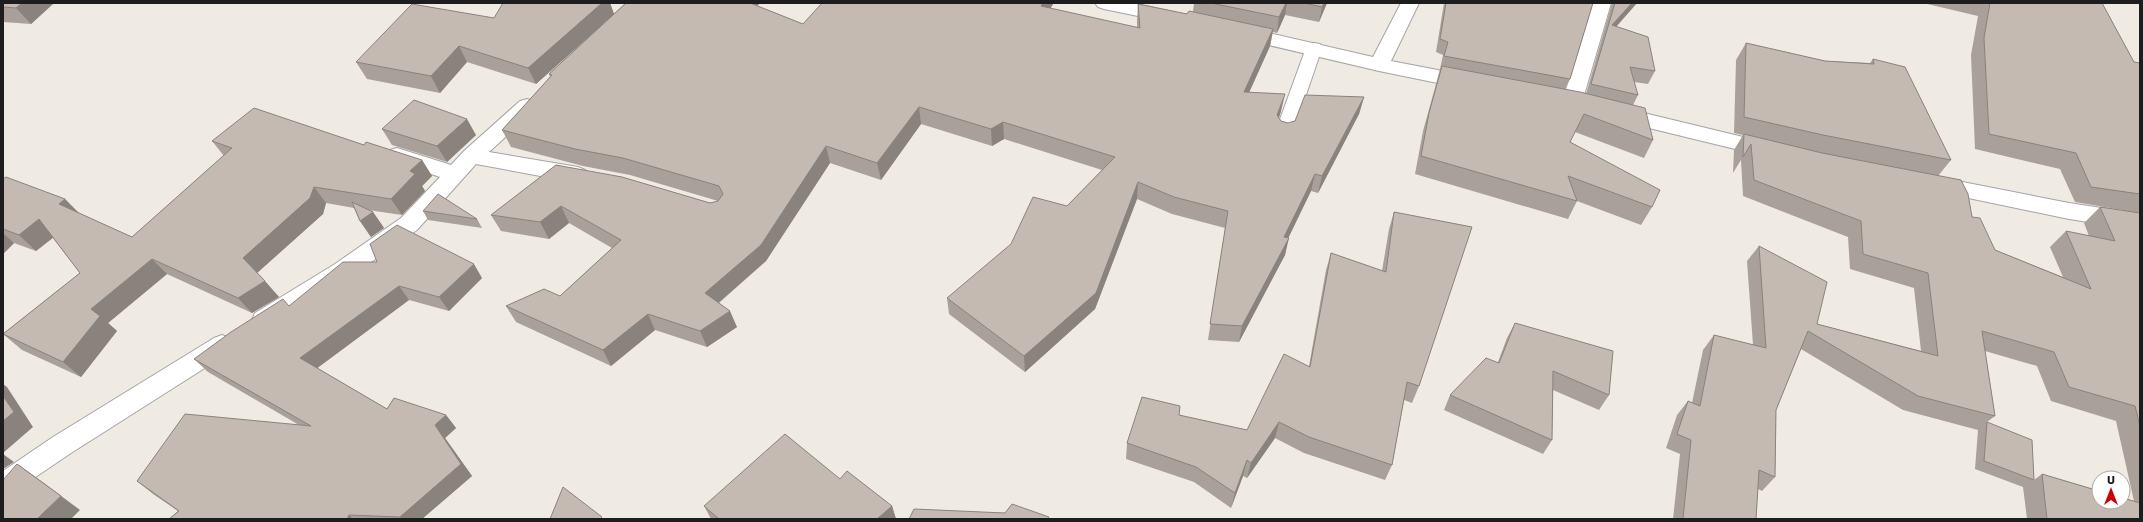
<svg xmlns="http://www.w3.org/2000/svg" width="2143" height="522" font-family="Rubik,sans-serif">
	<rect width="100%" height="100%" fill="#efebe3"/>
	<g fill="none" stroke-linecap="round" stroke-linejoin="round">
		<g stroke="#a4a4a4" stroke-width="2">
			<polygon id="lane" points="1314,43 1320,44 1322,48 1293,133 1290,137 1284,139 1278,137 1275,133 1306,48 1308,44"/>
		</g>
		<g stroke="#a4a4a4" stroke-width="2">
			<g id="street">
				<polygon points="1095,3 1132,3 1173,12 1176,16 1173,20 1167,22 1104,9 1098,7"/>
				<polygon points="1401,3 1419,3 1391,61 1474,77 1477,82 1474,87 1467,89 1379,71 1243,39 1236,37 1234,33 1236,29 1243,27 1373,57"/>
				<polygon points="1593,3 1611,3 1582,102 1579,107 1572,109 1565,107 1562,102"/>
				<polygon points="527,99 534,101 537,106 534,111 489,152 578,167 585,170 588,175 585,180 578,183 476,164 417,230 351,276 271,327 263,329 255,327 252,320 255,313 335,264 401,218 440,177 390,160 387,155 390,150 397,148 451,165 464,151 520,101"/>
				<polygon points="1619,107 1768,143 1775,145 1778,150 1775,155 1768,157 1612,119 1609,114 1612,109"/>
				<polygon points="1937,177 2069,203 2140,214 2140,230 2069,219 1930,190 1927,185 1930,180"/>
				<polygon points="222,335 230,338 234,345 230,352 71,453 12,493 3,496 3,471 53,437 214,338"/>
			</g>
		</g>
		<use href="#lane" fill="#fff" fill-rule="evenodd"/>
		<use href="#street" fill="#fff" fill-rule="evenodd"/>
	</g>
	<g fill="#a9a099" fill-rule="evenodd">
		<polygon points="3,3 54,3 31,24 3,22"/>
		<polygon points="610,3 614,14 626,3 760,3 757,6 803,24 1043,3 1053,3 1053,4 1050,9 1137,28 1137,21 1138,4 1187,14 1193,12 1194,3 1327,3 1319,22 1285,15 1277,33 1273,32 1270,46 1249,93 1281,111 1279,118 1281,121 1288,123 1364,97 1359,114 1318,193 1311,191 1288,238 1285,255 1239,342 1208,340 1225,228 1172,214 1137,199 1095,309 1025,372 949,314 947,298 1067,206 1102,170 1004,139 992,146 921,124 881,180 830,163 766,261 719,303 737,327 707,347 655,330 611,366 516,322 506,306 560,296 612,248 569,223 549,239 501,231 491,215 556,165 710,203 718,201 630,175 583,166 511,147 502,130 550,77 549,74 597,30 536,84 467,62 440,93 367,79 356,62 494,18"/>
		<polygon points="1444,3 1593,3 1570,79 1565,90 1586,94 1612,3 1637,3 1616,27 1655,71 1648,84 1634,82 1638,95 1633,105 1653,140 1644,158 1575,132 1570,142 1652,207 1641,225 1577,201 1568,219 1415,174 1423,131 1436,84 1440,69 1443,55 1436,52"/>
		<polygon points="1923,3 2102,3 2134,62 2140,63 2140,213 2075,202 2060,169 1975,149 1971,55 1978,16"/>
		<path d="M1746,43L1825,61L1870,63L1873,59L1951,160L1938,176L1972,217L1995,250L2063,277L2050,247L2066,231L2089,236L2084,223L2100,207L2140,213V519H2027L2023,487L1975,469L1978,430L1903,410L1801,349L1776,410L1775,477L1762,491L1758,489L1756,519H1673L1680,454L1666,448L1677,415L1688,401L1692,403L1703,350L1714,335L1753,345L1747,261L1759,246L1817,324L1921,351L1914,288L1850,269L1848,237L1743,196L1741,160L1733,173L1734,150L1743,135L1734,133L1736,60ZM1985,351L2037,366L2051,401L2116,421L2134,501L2042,474L2034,480L1987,422L1995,416Z"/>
		<polygon points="382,129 476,135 447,162 392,145"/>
		<polygon points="212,141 364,145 422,160 432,176 422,186 425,191 402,215 368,210 373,212 384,228 371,237 360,221 354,208 326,203 323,214 257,273 279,297 252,313 167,274 108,323 117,331 81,377 22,350 3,334 80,273 53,238 36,251 14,243 3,254 3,179 65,199 78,213 132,237 224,156"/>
		<polygon points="423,211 477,219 482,228 428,220"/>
		<polygon points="1394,212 1419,386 1412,403 1404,400 1392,465 1385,480 1304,453 1275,438 1247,478 1243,476 1231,508 1194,482 1126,459 1127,443 1179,415 1247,430 1309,366 1326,270 1331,253 1382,271 1389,229"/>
		<polygon points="377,262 482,278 449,311 409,300 317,368 387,409 446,415 456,428 445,438 472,476 422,519 169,519 178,511 153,494 137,481 299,425 208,372 194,359 289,306"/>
		<polygon points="1515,323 1609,395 1599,410 1553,390 1552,440 1543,454 1444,410 1450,395 1498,362 1507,338"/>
		<polygon points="840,479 892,506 896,519 711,519 704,506"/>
	</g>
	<g fill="#89827d">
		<polygon points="22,3 54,3 31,24 16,8"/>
		<polygon points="602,3 610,3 614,14 536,84 528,68"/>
		<polygon points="743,3 760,3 747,17"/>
		<polygon points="1043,3 1053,3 1053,4 1041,24 1041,6"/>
		<polygon points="1286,3 1287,3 1285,15 1277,33 1279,17"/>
		<polygon points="1324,3 1327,3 1319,22 1322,7"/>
		<polygon points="1632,3 1637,3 1606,38 1612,25"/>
		<polygon points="1273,29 1270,46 1241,110 1244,92"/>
		<polygon points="459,46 467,62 440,93 431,76"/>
		<polygon points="1285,94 1281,111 1274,132 1277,115"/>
		<polygon points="1364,97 1359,114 1318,193 1322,176"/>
		<polygon points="919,107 921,124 881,180 877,163"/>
		<polygon points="467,119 476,135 447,162 437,146"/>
		<polygon points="1003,122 1004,139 992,146 991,129"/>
		<polygon points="826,146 830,163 766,261 711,309 705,293"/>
		<polygon points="422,160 432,176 422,186 425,191 402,215 391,199 410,171"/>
		<polygon points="1315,174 1311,191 1282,251 1289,238 1285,255 1239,342 1242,326 1284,237"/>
		<polygon points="1138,182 1137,199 1095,309 1025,372 1024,356"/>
		<polygon points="314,187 326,203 323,214 257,273 243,258"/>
		<polygon points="65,199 81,215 59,204"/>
		<polygon points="561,206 569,223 549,239 540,222"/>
		<polygon points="373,212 384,228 371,237 360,221"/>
		<polygon points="39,219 56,235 36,251 19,235"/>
		<polygon points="3,233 14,243 3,254"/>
		<polygon points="152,259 167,274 108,323 117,331 81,377 63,362 91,309"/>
		<polygon points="474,264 482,278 449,311 439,297"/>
		<polygon points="265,281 279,297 252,313 238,298"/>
		<polygon points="399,286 409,300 312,372 300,358"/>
		<polygon points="730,311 737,327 707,347 700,331"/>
		<polygon points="648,314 655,330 611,366 603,350"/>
		<polygon points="3,384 7,387 33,427 3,453"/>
		<polygon points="446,415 456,428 445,438 472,476 422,519 402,519 400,517 435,425"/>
		<polygon points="1279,422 1275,438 1247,478 1251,463"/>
		<polygon points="3,454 14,462 3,469"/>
		<polygon points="1247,460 1243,476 1231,508 1235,493"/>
		<polygon points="17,464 37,478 80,510 71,519 37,519"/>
		<polygon points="892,506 896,519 877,519"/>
		<polygon points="349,515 353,519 347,519"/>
	</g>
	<g fill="#c4bab2" stroke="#89827d">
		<polygon points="3,3 22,3 16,8 3,7"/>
		<polygon points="503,3 602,3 528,68 459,46 431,76 356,62 412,4 494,18"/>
		<polygon points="626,3 750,3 803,24 822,3 1043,3 1041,6 1140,28 1138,4 1187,14 1189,11 1273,29 1244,92 1285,94 1277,115 1281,121 1288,123 1295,121 1305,95 1364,97 1322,176 1315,174 1284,237 1289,238 1242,326 1210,324 1228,211 1174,197 1138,182 1096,293 1024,356 947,298 1011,244 1033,197 1067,206 1115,157 1003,122 991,129 919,107 877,163 826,146 761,245 705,293 730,311 700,331 648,314 603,350 506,306 544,289 560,296 621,240 561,206 540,222 491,215 556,165 622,177 710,203 718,201 723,194 719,186 623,158 575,149 502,130 552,75 549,74"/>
		<polygon points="1211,3 1286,3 1279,17"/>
		<polygon points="1304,3 1324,3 1322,7"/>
		<polygon points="1446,3 1593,3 1570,79 1444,56 1448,42 1440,39"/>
		<polygon points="1615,3 1632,3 1612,25 1648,37 1655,71 1630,67 1638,95 1591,84"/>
		<polygon points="1990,3 2102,3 2134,62 2140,63 2140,194 2091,187 2076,153 1989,134 1984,38"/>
		<polygon points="1746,43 1825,61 1874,64 1873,59 1905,67 1951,160 1823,135 1744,117"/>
		<polygon points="1442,66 1580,92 1645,108 1653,140 1584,114 1570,142 1660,190 1652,207 1568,176 1577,201 1421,156 1429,113"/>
		<polygon points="414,100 467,119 437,146 382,129"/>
		<polygon points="254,108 364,145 366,142 422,160 410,171 415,174 391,199 314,187 310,198 243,258 265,281 238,298 152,259 91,309 100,316 63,362 3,334 80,273 39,219 19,235 3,229 3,179 6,177 65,199 59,204 132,237 232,148 212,141"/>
		<polygon points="1744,134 1822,153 1961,180 1968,194 1972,217 1980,218 1995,250 2091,289 2066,231 2115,241 2100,207 2140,213 2140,426 2135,406 2069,387 2054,352 1982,331 1995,416 1918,396 1808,331 1776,410 1775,477 1759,470 1756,519 1683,519 1691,440 1677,434 1688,401 1700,406 1714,335 1766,348 1759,246 1827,282 1817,324 1938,356 1928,273 1863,254 1861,221 1754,180 1751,144 1743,157"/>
		<polygon points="438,194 477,219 423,211"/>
		<polygon points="352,202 373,212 360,221"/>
		<polygon points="1394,212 1472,227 1419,386 1407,382 1392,465 1309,437 1279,422 1251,463 1247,460 1235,493 1196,467 1127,443 1142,397 1180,406 1179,415 1247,430 1284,354 1310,367 1331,253 1386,272"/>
		<polygon points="397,225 474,264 439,297 399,286 300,358 387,409 394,398 446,415 435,425 461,464 400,517 349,515 347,519 169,519 179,511 137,481 185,414 311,426 194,359 231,332 283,299 289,306 343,262 377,262 370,244"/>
		<polygon points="1515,323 1613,351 1609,395 1553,371 1552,440 1450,395 1486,358 1499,363"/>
		<polygon points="3,396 14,412 3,421"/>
		<polygon points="1987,422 2032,440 2034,480 1984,461"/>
		<polygon points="785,434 840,479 847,471 892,506 877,519 719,519 704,506"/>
		<polygon points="17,464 61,496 37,519 3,519 3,480"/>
		<polygon points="2042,474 2099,491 2099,502 2123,502 2123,498 2140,503 2140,519 2047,519"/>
		<polygon points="563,487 602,517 600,519 550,519"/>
		<polygon points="1012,504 1049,517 1048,519 909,519 914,509 1005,513"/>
	</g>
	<rect width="2143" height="522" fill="none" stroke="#1d1d1d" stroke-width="8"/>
	<g transform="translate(2111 490)"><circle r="19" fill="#ffffff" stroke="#a5a5a5"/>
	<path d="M0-3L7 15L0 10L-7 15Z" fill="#cb0006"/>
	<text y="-6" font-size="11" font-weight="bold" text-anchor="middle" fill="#1d1d1d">U</text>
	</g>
</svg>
